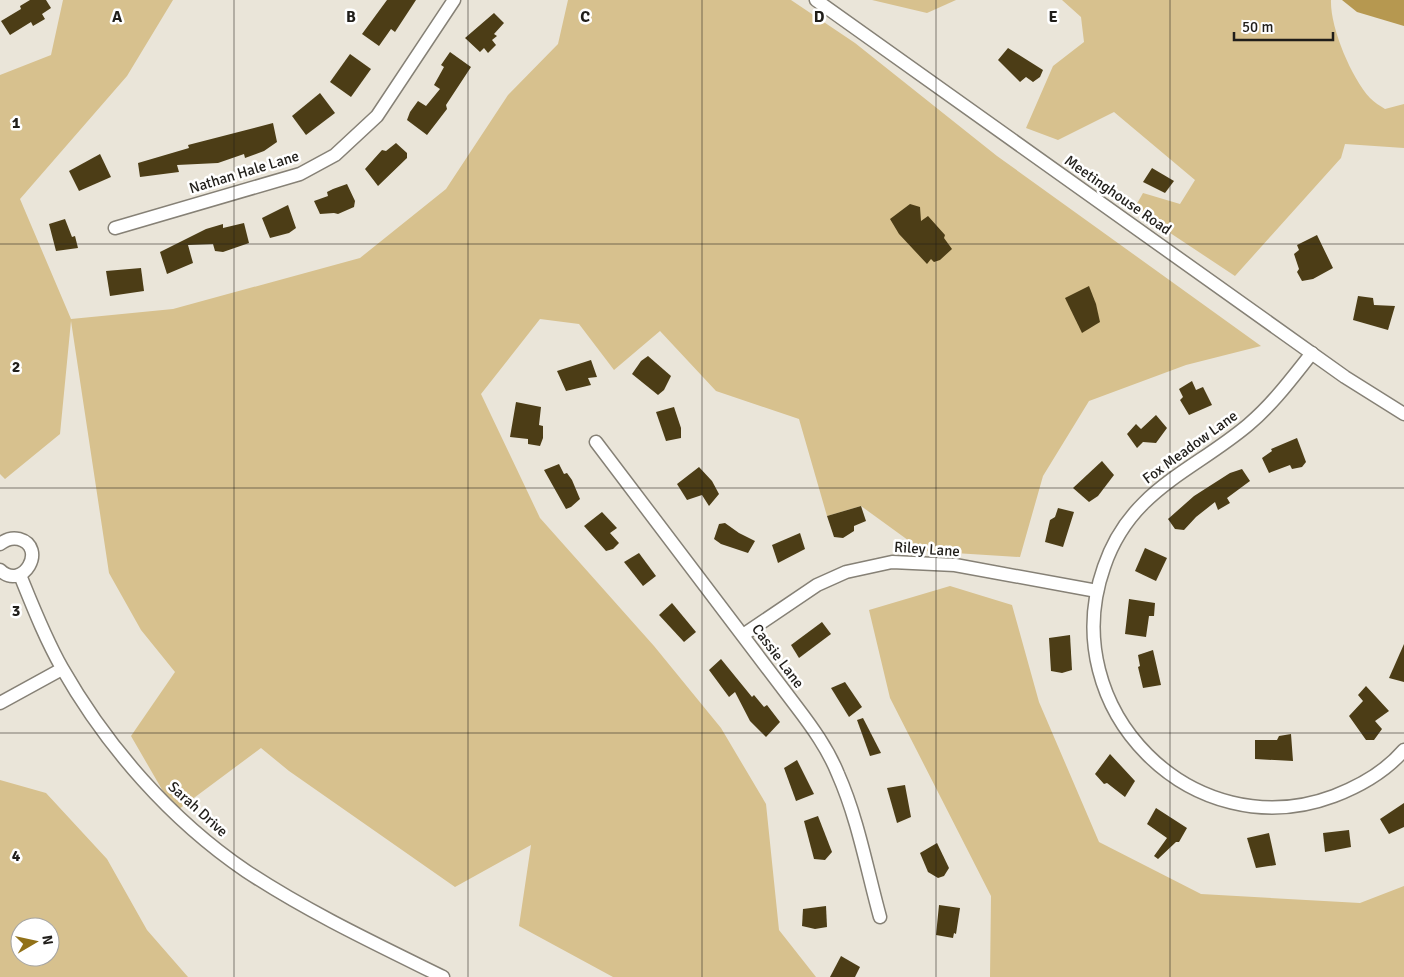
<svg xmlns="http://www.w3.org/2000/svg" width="1404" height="977" font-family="Signika,sans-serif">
	<rect width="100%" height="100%" fill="#eae5d9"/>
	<g fill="#d7c18e" fill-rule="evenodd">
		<polygon points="63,0 173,0 127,76 20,199 71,319 173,309 360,258 446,189 508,95 558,44 568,0 791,0 855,43 997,156 1261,346 1186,365 1089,401 1043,476 1020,557 923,551 861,506 827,516 799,419 716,391 660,331 614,370 579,324 540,319 481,394 540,518 654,646 721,728 766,804 779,930 816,977 613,977 519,926 531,845 455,887 289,771 261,748 175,812 131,736 175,672 141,630 109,573 71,321 60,434 5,479 0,474 0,75 51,55"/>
		<polygon points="872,0 956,0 927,13"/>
		<path d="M1062,0H1331C1330,27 1351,77 1370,98C1374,102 1380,106 1385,109L1404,104V148L1345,144L1341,158L1235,276L1134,209L1143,193L1180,204L1195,180L1114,112L1058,140L1026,128L1053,66L1084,42L1081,17Z"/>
		<polygon points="950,586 1012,605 1039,702 1099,842 1201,894 1360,903 1404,886 1404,977 990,977 991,896 890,698 869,610"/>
		<path d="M0,780L46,793L107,859L147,930L188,977H0ZM20,927H50V957H20Z"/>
	</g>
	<polygon fill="#b69850" points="1342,0 1404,0 1404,26 1357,12"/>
	<g fill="#4c3d16">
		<polygon points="30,0 46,0 51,8 42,14 45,19 33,26 31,22 10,35 1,21 21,9 20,6"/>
		<polygon points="387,0 416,0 395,32 391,29 379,46 362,34"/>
		<polygon points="494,13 504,23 494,34 497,36 492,40 496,45 488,53 484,48 480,52 465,38"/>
		<polygon points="1008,48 1043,70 1040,77 1033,82 1026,77 1020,82 998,60"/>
		<polygon points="450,52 471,67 446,105 447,109 427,135 407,120 410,112 418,101 426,106 440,89 434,85 444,67 441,65"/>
		<polygon points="350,54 371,69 351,97 330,82"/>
		<polygon points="320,93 335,113 306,135 292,116"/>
		<polygon points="273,123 277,142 264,151 245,158 244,154 218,163 177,165 179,172 140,177 138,163 189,148 188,145"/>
		<polygon points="396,143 407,153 407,158 378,186 365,169 382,150 386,151"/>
		<polygon points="100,154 111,177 79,191 69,171"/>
		<polygon points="1152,168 1174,181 1165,193 1143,182"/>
		<polygon points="347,184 355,201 354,207 338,214 334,213 320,214 314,201 328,196 327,192 333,189"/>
		<polygon points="910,204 920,207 921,221 928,216 945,235 944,238 952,249 940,260 934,262 931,259 927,264 899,234 890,219"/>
		<polygon points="288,205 296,228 289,233 270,238 262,218"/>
		<polygon points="65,219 72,237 75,236 78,248 56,251 49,224"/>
		<polygon points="244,223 249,243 223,252 215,251 213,244 188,245 193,263 167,274 160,252 206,229 223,224 223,228"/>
		<polygon points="1317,235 1333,268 1313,279 1302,281 1297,272 1299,269 1294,254 1299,250 1297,245"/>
		<polygon points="141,268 144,291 110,296 106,271"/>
		<polygon points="1089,286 1096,304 1100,322 1082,333 1065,298"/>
		<polygon points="1358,296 1373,298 1374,305 1395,306 1388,330 1353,320"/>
		<polygon points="648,356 671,376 664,390 658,395 632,374 641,361"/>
		<polygon points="591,360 597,377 588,378 591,385 566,391 557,371"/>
		<polygon points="1192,381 1196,390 1203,387 1212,405 1189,415 1180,400 1183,397 1179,389"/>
		<polygon points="516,402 541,407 539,425 543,426 543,438 540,446 528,444 528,439 510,437"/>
		<polygon points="674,407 681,428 681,438 666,441 656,412"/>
		<polygon points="1156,415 1167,428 1156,443 1143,442 1137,448 1127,434 1136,424 1141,429"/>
		<polygon points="1297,438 1306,462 1302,467 1292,469 1290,465 1269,473 1262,458 1272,451 1271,449"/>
		<polygon points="1102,461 1114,475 1098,496 1089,502 1073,488"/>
		<polygon points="559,464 564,474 567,473 572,480 580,499 571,507 566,509 544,470"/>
		<polygon points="699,467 712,481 719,494 709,506 702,495 687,500 677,484"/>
		<polygon points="1242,469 1250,481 1227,498 1230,503 1218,510 1215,502 1196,517 1184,530 1175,529 1168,519 1194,496 1230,473"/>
		<polygon points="861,506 866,521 854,526 854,531 843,538 834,537 827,516"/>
		<polygon points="1058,508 1074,512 1063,547 1045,542 1050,520 1055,517"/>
		<polygon points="602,512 617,528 610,533 619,543 613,549 606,551 584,526"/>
		<polygon points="725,523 739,533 755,541 748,553 721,544 714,539 719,524"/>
		<polygon points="800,533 805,549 778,563 772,545"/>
		<polygon points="1145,548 1167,558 1156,581 1135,571"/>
		<polygon points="639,553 656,576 643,586 624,562"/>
		<polygon points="1129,599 1155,603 1154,616 1149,616 1146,637 1125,634"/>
		<polygon points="672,603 696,632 684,642 659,615"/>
		<polygon points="822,622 831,634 799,658 791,645"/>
		<polygon points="1070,635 1072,670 1062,673 1051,671 1049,638"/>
		<polygon points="1404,644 1404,682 1389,678"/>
		<polygon points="1153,650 1161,685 1143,688 1138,667 1140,666 1138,655"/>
		<polygon points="721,659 752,697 754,695 764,707 767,705 780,722 766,737 750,721 735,692 729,697 709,670"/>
		<polygon points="845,682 862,707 849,717 831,688"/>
		<polygon points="1366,686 1389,711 1375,721 1382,729 1374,740 1366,740 1349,716 1363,701 1358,695"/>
		<polygon points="863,718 881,753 870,756 857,720"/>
		<polygon points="1291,734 1293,761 1255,759 1255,740 1277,740 1279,736"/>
		<polygon points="1110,754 1135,781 1125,797 1107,783 1104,784 1095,774"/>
		<polygon points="797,760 814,794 796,801 784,768"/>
		<polygon points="905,785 911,817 897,823 887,788"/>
		<polygon points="1404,803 1404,827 1389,834 1380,819"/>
		<polygon points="1156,808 1187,828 1179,842 1176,842 1158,859 1154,856 1167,838 1147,824"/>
		<polygon points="818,816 832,852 825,860 814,859 804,821"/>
		<polygon points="1349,830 1351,847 1325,852 1323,833"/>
		<polygon points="1269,833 1276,865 1256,868 1247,838"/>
		<polygon points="937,843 949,868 944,876 938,878 928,872 920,853"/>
		<polygon points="939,905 960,908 956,934 954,933 953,938 936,935"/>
		<polygon points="826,906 827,927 815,929 802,926 803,909"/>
		<polygon points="841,956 860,967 855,977 830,977"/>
	</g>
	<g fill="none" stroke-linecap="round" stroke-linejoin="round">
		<g stroke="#868176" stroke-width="15">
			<g id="street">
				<polyline points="816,0 1345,377 1404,414"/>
				<polyline points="115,228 300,174 335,155 377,116 454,0"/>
				<path d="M1312,353C1292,378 1273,404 1248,425C1192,472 1130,490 1104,567C1054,709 1193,849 1334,796C1360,786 1386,771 1404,750"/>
				<path d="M596,442L796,706C812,727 828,749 838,774C858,819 867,870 880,917"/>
				<path d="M0,544C5,540 11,537 19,539C48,547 23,592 0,570"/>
				<path d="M20,575C33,607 45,638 62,668C107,747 171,820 246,871C308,912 376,944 443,977"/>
				<polyline points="743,635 817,585 846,572 892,562 955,565 1097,591"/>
				<polyline points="0,703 62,669"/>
			</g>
		</g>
		<use href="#street" stroke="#fff" stroke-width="12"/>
	</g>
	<path fill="none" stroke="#201e1a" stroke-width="1" stroke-opacity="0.55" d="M234,0V977M468,0V977M702,0V977M936,0V977M1170,0V977M0,244H1404M0,488H1404M0,733H1404"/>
	<g text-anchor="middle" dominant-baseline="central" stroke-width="5" stroke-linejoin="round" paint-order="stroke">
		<g font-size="15" fill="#201e1a" stroke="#fff">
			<text transform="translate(244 172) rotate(-17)">Nathan Hale Lane</text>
			<text transform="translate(1118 195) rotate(35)">Meetinghouse Road</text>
			<text transform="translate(1190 447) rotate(-36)">Fox Meadow Lane</text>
			<text transform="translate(927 549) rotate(4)">Riley Lane</text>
			<text transform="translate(778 656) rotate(53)">Cassie Lane</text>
			<text transform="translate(198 809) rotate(42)">Sarah Drive</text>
		</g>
	</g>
	<g font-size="16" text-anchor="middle" font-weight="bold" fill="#201e1a" stroke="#fff" stroke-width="5" stroke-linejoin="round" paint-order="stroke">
		<text x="117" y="22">A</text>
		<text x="351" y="22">B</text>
		<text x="585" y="22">C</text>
		<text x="819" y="22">D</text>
		<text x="1053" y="22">E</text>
		<text x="16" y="128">1</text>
		<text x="16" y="372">2</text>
		<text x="16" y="616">3</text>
		<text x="16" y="861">4</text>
	</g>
	<g transform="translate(35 942) rotate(81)"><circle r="24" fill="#ffffff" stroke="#a6a5a3"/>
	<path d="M0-4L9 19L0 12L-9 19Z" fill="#917118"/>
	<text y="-8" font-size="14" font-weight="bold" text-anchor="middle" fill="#201e1a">N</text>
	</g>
	<path d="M1234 32v8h99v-8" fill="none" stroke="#201e1a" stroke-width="2.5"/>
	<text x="1242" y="32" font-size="15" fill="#201e1a" stroke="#ffffff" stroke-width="4" paint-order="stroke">50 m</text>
</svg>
